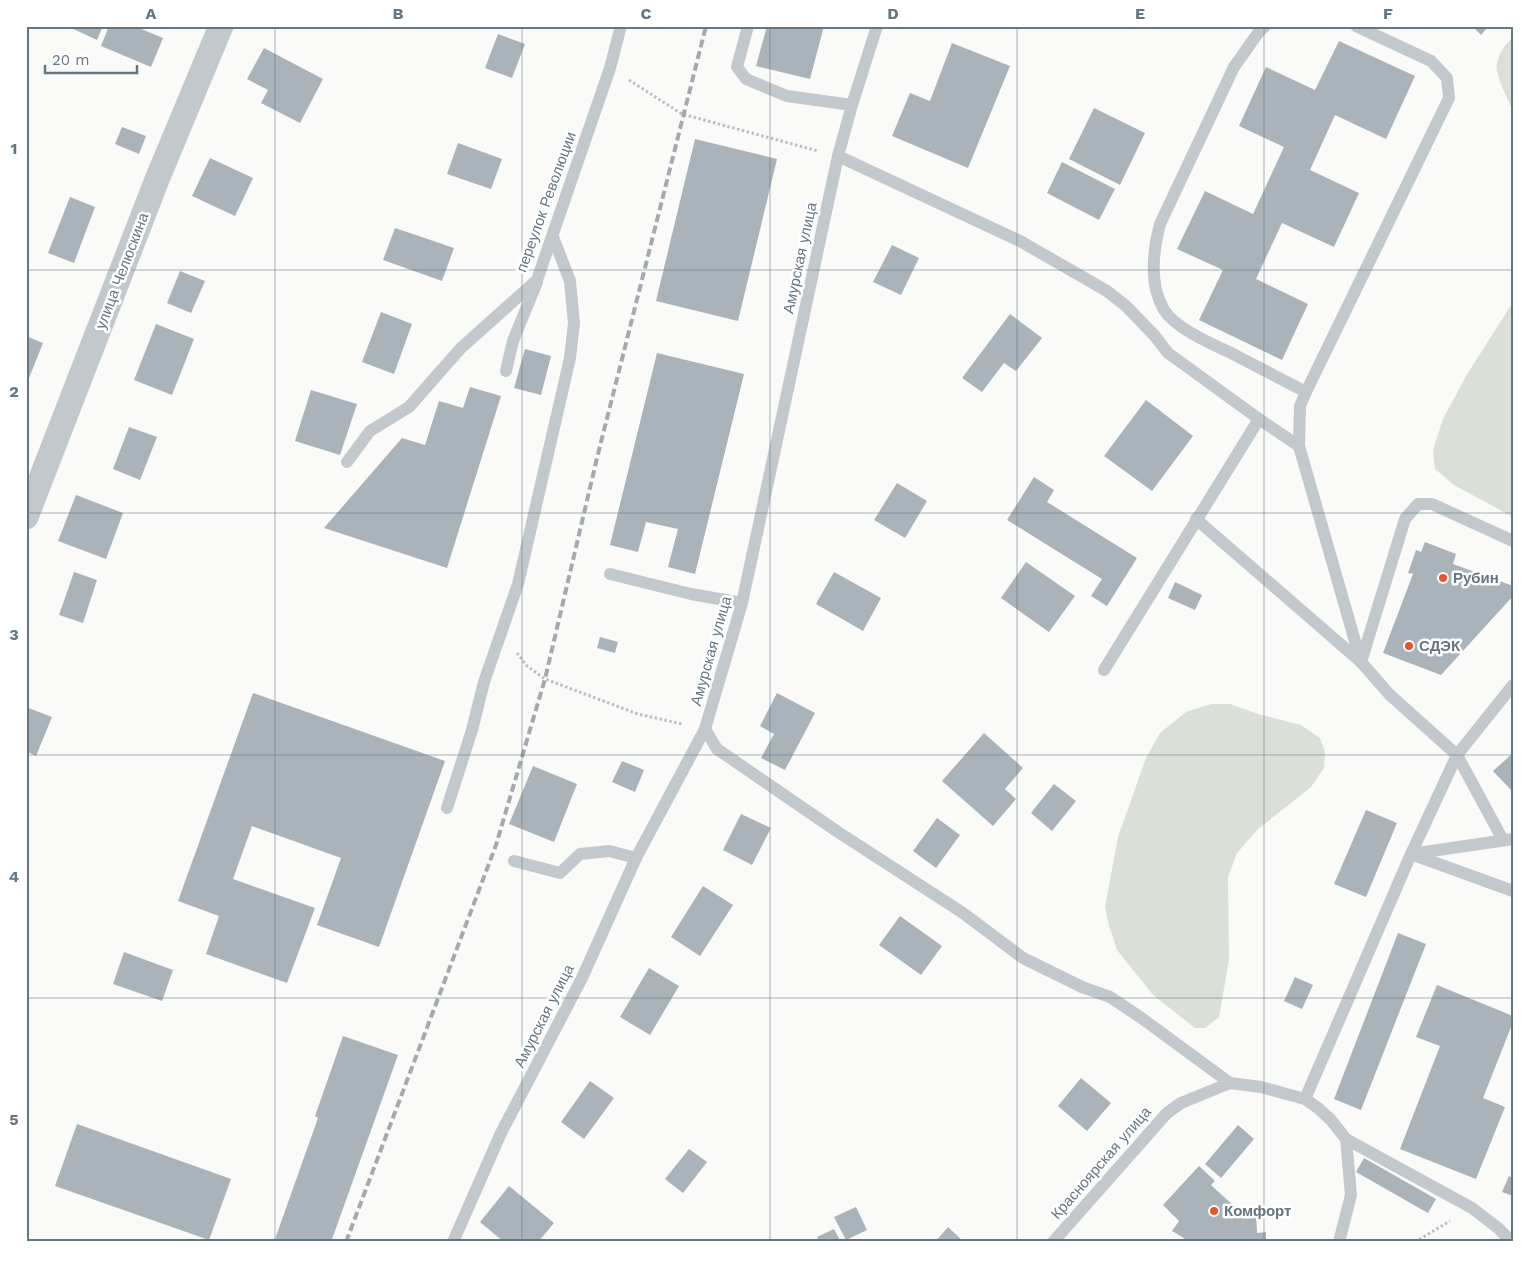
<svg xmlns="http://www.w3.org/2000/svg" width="1539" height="1268" font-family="'Work Sans',sans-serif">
	<rect width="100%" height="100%" fill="#fafaf8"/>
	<g fill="#dadfd7">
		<path d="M1513,38V112C1508,99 1499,82 1497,70C1495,60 1504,44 1513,38Z"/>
		<polygon points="1513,302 1513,517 1454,485 1435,469 1433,450 1443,419 1466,376"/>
		<polygon points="1211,704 1230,704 1258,714 1301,725 1320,738 1325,752 1324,768 1311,787 1258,829 1237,853 1228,877 1229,960 1219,1017 1205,1028 1195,1028 1153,995 1117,950 1109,926 1105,907 1118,837 1146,758 1160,733 1186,712"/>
	</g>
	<g fill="#aab3b9">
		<polygon points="67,26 103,26 97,40"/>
		<polygon points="109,26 134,26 163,38 151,67 101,46"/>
		<polygon points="767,26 824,26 810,79 756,66"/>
		<polygon points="1472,26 1489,26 1481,35"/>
		<polygon points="498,34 525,44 512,78 485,68"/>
		<polygon points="1339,41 1415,76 1386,139 1335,115 1310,170 1359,193 1334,247 1282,223 1256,279 1308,304 1282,360 1199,320 1223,270 1177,249 1205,191 1253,214 1284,147 1239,126 1266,67 1315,90"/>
		<polygon points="952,43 1010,66 968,168 892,136 910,93 930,101"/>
		<polygon points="264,48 323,79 300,123 261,103 268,90 247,79"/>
		<polygon points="1094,108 1145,133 1120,185 1069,159"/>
		<polygon points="122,127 146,136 139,154 115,144"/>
		<polygon points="695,139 777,159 738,321 656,301"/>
		<polygon points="458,143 502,159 491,189 447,174"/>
		<polygon points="210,158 253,178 235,216 192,196"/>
		<polygon points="1062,162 1115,189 1099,220 1047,193"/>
		<polygon points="70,197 95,207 74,263 48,253"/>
		<polygon points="395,228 454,248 442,281 383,260"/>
		<polygon points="892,245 919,258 901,295 873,282"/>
		<polygon points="180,271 205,281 191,313 167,303"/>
		<polygon points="381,312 412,324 394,374 362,362"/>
		<polygon points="1010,314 1042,338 1016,371 1004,363 982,392 962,378"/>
		<polygon points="156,324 194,339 172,395 134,380"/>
		<polygon points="26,336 43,343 29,378 26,377"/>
		<polygon points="525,349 551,356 541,395 514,388"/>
		<polygon points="657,353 744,374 695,574 668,567 678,529 646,522 638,552 610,545"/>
		<polygon points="470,387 501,396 447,568 324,528 402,438 425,445 439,401 463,408"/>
		<polygon points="311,390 357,404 340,455 295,441"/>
		<polygon points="1146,400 1193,436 1152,491 1104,456"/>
		<polygon points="129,427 157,437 140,480 113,469"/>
		<polygon points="1034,477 1054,490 1047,502 1137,558 1107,606 1091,596 1102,579 1007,520"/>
		<polygon points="897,483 927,501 905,538 874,520"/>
		<polygon points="76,495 123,513 106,559 58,541"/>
		<polygon points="1425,542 1456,554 1453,564 1513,586 1513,596 1441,675 1383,653 1413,574 1408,573 1416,550 1421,552"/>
		<polygon points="1026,562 1075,596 1049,632 1001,598"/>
		<polygon points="74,572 97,580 83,623 59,615"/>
		<polygon points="834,572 881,598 863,631 816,604"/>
		<polygon points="1175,582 1202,595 1195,610 1168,598"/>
		<polygon points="600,637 618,642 615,653 597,648"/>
		<polygon points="253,693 445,761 379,947 317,925 341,858 252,826 233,879 315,908 287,983 206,954 219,916 178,901"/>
		<polygon points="777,693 815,713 785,770 761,758 774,734 760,726"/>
		<polygon points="26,707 52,717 36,756 26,751"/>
		<polygon points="984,733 1023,768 1005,789 1016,799 993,826 942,781"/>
		<polygon points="1513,753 1513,792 1493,771"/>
		<polygon points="622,761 644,770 635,792 612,782"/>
		<polygon points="533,766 577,784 554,842 509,824"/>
		<polygon points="1054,784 1076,801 1052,831 1031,813"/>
		<polygon points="1366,810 1397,823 1366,897 1334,884"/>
		<polygon points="741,814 771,828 752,865 723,850"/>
		<polygon points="937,818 960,835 936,868 913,851"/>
		<polygon points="703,886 733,905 700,956 671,937"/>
		<polygon points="900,916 942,946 921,975 879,945"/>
		<polygon points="1398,933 1426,944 1361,1110 1334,1099"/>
		<polygon points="124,952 173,970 162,1001 113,984"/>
		<polygon points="649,968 679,986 650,1035 620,1017"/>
		<polygon points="1295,977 1313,985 1302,1009 1284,1001"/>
		<polygon points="1437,985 1513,1016 1513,1022 1483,1098 1505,1107 1476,1179 1400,1149 1440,1046 1416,1037"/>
		<polygon points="343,1036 398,1055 331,1242 274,1242 318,1118 315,1116"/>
		<polygon points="1081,1078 1111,1103 1087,1131 1058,1106"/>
		<polygon points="590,1081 614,1098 584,1139 561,1122"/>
		<polygon points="77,1124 231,1179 209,1240 55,1186"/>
		<polygon points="1238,1125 1254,1139 1221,1178 1205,1164"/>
		<polygon points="689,1149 707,1162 683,1193 665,1179"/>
		<polygon points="1364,1158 1436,1199 1428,1213 1356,1172"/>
		<polygon points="1199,1166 1215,1181 1211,1185 1248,1219 1256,1211 1257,1233 1266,1232 1266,1242 1182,1242 1184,1238 1172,1231 1179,1221 1163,1205"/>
		<polygon points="1509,1176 1513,1178 1513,1196 1502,1192"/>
		<polygon points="509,1186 554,1223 538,1242 504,1242 480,1222"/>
		<polygon points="856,1207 867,1230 846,1240 834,1217"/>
		<polygon points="948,1227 964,1242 935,1242"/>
		<polygon points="834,1229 841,1242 820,1242 817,1237"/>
	</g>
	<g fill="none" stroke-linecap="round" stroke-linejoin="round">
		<g stroke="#bbbfc2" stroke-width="3" stroke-dasharray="2.5 2.5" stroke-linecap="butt">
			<polyline points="629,80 682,114 818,151"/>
			<polyline points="517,653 527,666 545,679 638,714 682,724"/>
			<polyline points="1415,1242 1450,1221"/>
		</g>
		<g stroke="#c3c8cc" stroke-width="12">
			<polyline points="748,26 737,67 746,79 787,96 852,105"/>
			<path d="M1265,26L1258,33L1234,67L1160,224C1153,251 1149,285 1164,310C1175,328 1212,344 1231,353C1256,366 1281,379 1306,392"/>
			<polyline points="838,156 1020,241 1107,291 1126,306 1154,335 1168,353 1259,419 1299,446 1361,662"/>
			<polyline points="506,371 513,341 537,282"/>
			<polyline points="1299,446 1300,406 1306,392 1449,98 1447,78 1431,61 1356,26"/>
			<polyline points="347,462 370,431 409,407 461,348 537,280 610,68 621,26"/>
			<polyline points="1196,519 1361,662 1390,695 1457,755 1411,854 1513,891"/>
			<polyline points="610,574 691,594 742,603"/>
			<polyline points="1361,662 1405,519 1418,504 1432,504 1513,541"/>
			<polyline points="1104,670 1259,419"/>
			<polyline points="705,729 717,749 838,832 963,913 1023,958 1082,987 1110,997 1140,1017 1230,1083 1261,1087 1305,1099 1318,1108 1331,1120 1346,1139 1472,1208 1498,1228 1512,1242"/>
			<polyline points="447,808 472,730 484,682 518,584 570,358 574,323 570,281 553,237"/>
			<polyline points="1503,840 1457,755 1513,685"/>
			<polyline points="514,861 560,873 580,854 609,851 636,858"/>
			<polyline points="1305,1099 1411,854 1513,839"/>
			<polyline points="453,1242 501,1133 582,978 636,858 705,729 742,603 838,156 852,105 877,26"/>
			<polyline points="1053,1242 1167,1113 1181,1103 1230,1083"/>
			<polyline points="1339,1242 1351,1195 1346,1139"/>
		</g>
		<polyline stroke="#c3c8cc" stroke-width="25" points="26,517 158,177 221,26"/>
		<polyline stroke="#a2aab0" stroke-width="4" stroke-dasharray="8 4" stroke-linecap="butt" points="346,1242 496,845 545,679 597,458 706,26"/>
	</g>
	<path fill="none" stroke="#657683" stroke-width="1" stroke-opacity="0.55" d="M275,26V1242M522,26V1242M770,26V1242M1017,26V1242M1264,26V1242M26,270H1513M26,513H1513M26,755H1513M26,998H1513"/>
	<g fill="#e4572e" stroke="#fff" stroke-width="2">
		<circle cx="1443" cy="578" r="5"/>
		<circle cx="1409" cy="646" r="5"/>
		<circle cx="1214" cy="1211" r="5"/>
	</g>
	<g text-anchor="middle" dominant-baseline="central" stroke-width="5" stroke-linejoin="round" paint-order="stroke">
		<g font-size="15" fill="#657683" stroke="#fff">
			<text transform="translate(546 202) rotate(-70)">переулок Революции</text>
			<text transform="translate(800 258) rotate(-78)">Амурская улица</text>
			<text transform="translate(122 271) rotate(-69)">улица Челюскина</text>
			<text transform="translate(711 651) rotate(-74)">Амурская улица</text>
			<text transform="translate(544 1016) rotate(-63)">Амурская улица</text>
			<text transform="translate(1101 1163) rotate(-49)">Красноярская улица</text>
		</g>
		<g font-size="15" font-weight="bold" fill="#657683" stroke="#fff" text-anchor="start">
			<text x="1453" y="578">Рубин</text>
			<text x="1419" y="646">СДЭК</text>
			<text x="1224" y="1211">Комфорт</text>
		</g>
	</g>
	<rect width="1539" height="1268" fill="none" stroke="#ffffff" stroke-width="55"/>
	<path d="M45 65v8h92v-8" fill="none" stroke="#657683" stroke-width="2.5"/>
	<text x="52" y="65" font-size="15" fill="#657683" stroke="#ffffff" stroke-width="4" paint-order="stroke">20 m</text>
	<rect x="28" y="28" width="1484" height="1212" fill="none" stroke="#657683" stroke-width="2"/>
	<g font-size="16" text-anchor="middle" font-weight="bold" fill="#657683">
		<text x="151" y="19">A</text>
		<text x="398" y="19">B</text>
		<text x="646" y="19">C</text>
		<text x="893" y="19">D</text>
		<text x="1140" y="19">E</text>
		<text x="1388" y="19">F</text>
		<text x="14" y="154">1</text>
		<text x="14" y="397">2</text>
		<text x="14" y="640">3</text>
		<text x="14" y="882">4</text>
		<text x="14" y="1125">5</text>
	</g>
</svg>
